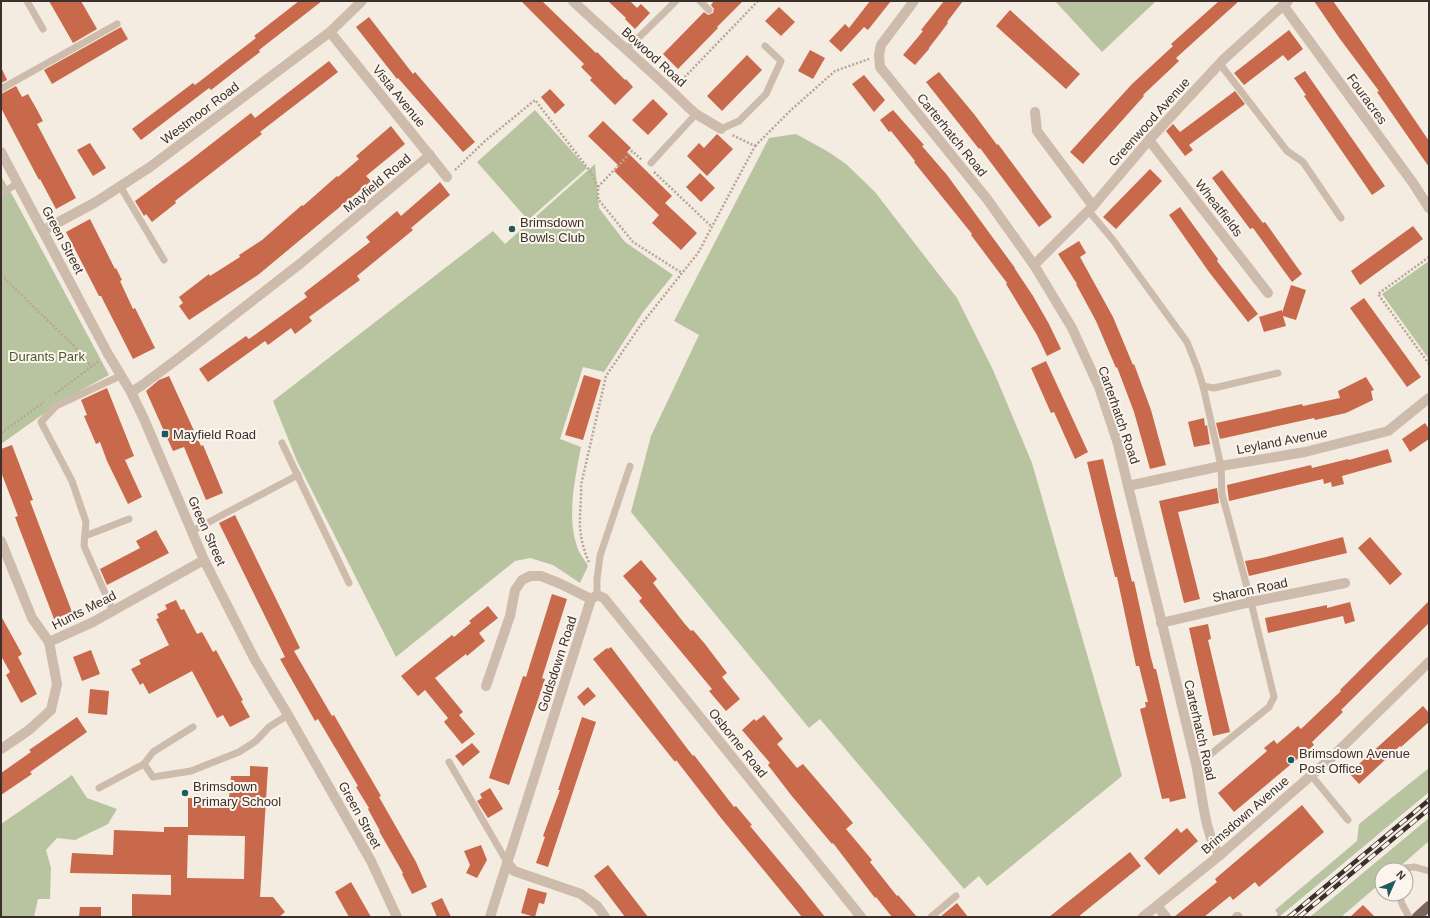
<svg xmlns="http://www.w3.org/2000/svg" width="1430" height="918" font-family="Arial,sans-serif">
	<rect width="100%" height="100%" fill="#f4ebe1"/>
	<g fill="#b8c4a0">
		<polygon points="1055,1 1156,1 1102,52"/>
		<polygon points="535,110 587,168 528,220 477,162"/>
		<polygon points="796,134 827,151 846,164 875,192 957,298 993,370 1032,463 1122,776 987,886 979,876 964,889 820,719 809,728 631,512 651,436 699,335 674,321 769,138"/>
		<path d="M595,164L599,208L625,242L673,275L643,312L604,372L583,367L560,439L581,447C575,479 566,518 578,549C580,555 585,560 588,566L580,583L553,565L530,558L515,561L396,657L297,461L273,401L493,231L505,244Z"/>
		<polygon points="1,176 14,198 109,375 63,400 1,444"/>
		<polygon points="1429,261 1429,359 1382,294"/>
		<polygon points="1429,768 1429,792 1279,917 1275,917 1278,914 1275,910 1357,841 1359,824"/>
		<polygon points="72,775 87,798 117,809 108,824 75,840 57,838 46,850 51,868 50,899 38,899 34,917 1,917 1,824"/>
		<polygon points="1429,818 1429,841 1396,870 1382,870 1382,882 1341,917 1310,917"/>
	</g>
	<g fill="#c8694b" fill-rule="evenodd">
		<polygon points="49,1 81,1 97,29 73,43"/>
		<polygon points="299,1 322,1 259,50 260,52 211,90 209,88 141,140 132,129 193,83 195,85 256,38 254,36"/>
		<polygon points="521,1 542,1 596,53 597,52 625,80 626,79 633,87 615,105 590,80 592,78 581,67 584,64"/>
		<polygon points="608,1 630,1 637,8 641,4 650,13 635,29 625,19 626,18"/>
		<polygon points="714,1 743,1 717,27 718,28 678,69 663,54 704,12 708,15 713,13 714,9 711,5"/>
		<polygon points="870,1 891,1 868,30 864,27 841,52 829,41 845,24 849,28"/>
		<polygon points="944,1 963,1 947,22 948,23 929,48 929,49 915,65 903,55 923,31 921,30"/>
		<polygon points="1219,1 1239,1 1176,58 1179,61 1143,95 1144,96 1083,164 1070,152 1132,84 1173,46 1171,44"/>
		<polygon points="1314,1 1333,1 1357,35 1429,141 1429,167 1377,92 1379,91 1340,39"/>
		<polygon points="779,7 795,22 781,36 765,21"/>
		<polygon points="1010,10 1080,74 1066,89 996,26"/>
		<polygon points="369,17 413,74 415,72 475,142 463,152 398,78 397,79 356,27"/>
		<polygon points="121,27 128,39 52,84 44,70"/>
		<polygon points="1289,30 1303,49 1288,61 1283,55 1244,85 1234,73"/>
		<polygon points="810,50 825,58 813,79 798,71"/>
		<polygon points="747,55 762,70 722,111 707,96"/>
		<polygon points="329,61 338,72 260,132 262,134 175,201 176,203 152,222 146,214 144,216 135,201 188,162 251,113 255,118"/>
		<polygon points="1,67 7,80 1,83"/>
		<polygon points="1305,71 1385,186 1372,195 1304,96 1306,95 1294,78"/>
		<polygon points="939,72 974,114 997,145 998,144 1052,217 1039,227 980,148 979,149 926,82"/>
		<polygon points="864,75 885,100 874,112 852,84"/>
		<polygon points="16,86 22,97 28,94 36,108 43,121 37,124 76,198 56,209 40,179 39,180 1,108 1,94"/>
		<polygon points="550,89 565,105 555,114 541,97"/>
		<polygon points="1235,91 1245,104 1189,145 1193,150 1185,156 1166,131 1173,124 1180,132"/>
		<polygon points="653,99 668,114 648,135 632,120"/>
		<polygon points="893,110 924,145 922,146 947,175 1015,268 1015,269 1033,296 1049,324 1061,349 1047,356 1037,335 1006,284 1007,283 971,235 972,234 914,162 915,161 891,131 889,132 880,120"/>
		<polygon points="603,121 631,148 627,152 672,196 665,203 697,233 681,250 652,223 659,215 614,171 619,166 588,136"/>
		<polygon points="391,126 405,144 366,176 371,181 258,275 189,320 179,306 183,303 179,297 209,274 210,276 240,257 239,255 262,240 302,205 303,206 337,176 338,177 359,159 356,156"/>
		<polygon points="717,134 733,149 707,176 687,156 699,143 704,148"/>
		<polygon points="90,143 106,168 93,176 77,150"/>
		<polygon points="1150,169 1162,181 1116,229 1103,217"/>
		<polygon points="1222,170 1263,223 1265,222 1302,274 1292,282 1253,228 1250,229 1212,178"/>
		<polygon points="700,173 715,188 701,202 686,187"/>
		<polygon points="440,182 450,195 411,228 413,230 357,276 360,280 309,317 312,321 295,334 291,328 268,345 265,341 208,382 199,369 246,336 249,339 307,297 304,293 370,242 366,237 397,211 401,216"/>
		<polygon points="1180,207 1218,259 1217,261 1258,314 1248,322 1209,272 1169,215"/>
		<polygon points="90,219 115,269 116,268 122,280 120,281 133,309 135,308 155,348 133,359 101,296 99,296 66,232"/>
		<polygon points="1413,226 1423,239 1360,285 1351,271"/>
		<polygon points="1079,241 1086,253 1080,257 1113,317 1133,365 1134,364 1151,410 1166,465 1150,469 1134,412 1117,367 1116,368 1096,321 1076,284 1077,284 1058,254"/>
		<polygon points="1291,285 1306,290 1296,320 1283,316 1286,326 1264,332 1259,317 1282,310 1282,313"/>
		<polygon points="1364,298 1421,377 1407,387 1350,308"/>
		<polygon points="1046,361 1088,452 1075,459 1054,412 1051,413 1031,368"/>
		<polygon points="584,375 601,380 583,440 565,435"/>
		<polygon points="169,376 201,446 203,445 223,493 206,500 184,447 173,451 146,391 159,380"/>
		<polygon points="1366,377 1374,390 1371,391 1373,400 1346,413 1315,420 1314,418 1220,439 1216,423 1302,404 1303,406 1340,398 1338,391"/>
		<polygon points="107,388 134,456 125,460 142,497 128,504 107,461 100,442 96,444 84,416 87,415 81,400"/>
		<polygon points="1204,418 1205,426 1207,425 1210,444 1194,447 1188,422"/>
		<polygon points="1425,423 1429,429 1429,439 1410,452 1402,439"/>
		<polygon points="12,445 33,500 30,501 72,612 54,619 15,517 18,516 1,472 1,449"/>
		<polygon points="1388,449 1392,462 1342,476 1344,484 1332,487 1331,482 1324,484 1323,479 1229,501 1227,485 1311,465 1312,468 1348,459 1349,460"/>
		<polygon points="1103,459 1132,582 1134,581 1151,658 1154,669 1156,669 1186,798 1170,802 1169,798 1162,799 1140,709 1146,707 1145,702 1148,702 1139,666 1136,666 1117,577 1115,577 1087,462"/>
		<polygon points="1217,488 1219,503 1178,512 1200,599 1184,603 1159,501"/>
		<polygon points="235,515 300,648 294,651 332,716 334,715 381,796 379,797 416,862 427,887 412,894 402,874 403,873 379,831 380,831 368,809 369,808 356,787 358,786 318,719 315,721 280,659 285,657 219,523"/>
		<polygon points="156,530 169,553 107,585 100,569 140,548 136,541"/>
		<polygon points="1343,537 1347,553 1249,576 1245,561 1262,558"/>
		<polygon points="1370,537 1402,574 1390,585 1358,548"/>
		<polygon points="641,560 657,579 653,583 684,623 691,631 693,630 705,644 727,673 722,677 740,699 726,711 709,691 712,689 639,601 642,598 623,576"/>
		<polygon points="552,594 567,599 542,678 545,679 509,785 489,778 523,676 526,677"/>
		<polygon points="176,600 181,610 184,609 197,634 202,632 213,652 216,650 243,700 241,701 250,717 230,727 223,715 217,718 192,671 149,694 143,683 140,685 131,669 141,664 139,660 169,645 156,619 159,618 157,614 167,609 165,605"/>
		<polygon points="1429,601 1429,623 1341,710 1343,712 1312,742 1314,745 1234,812 1218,793 1267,751 1264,748 1274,740 1277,744 1298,726 1301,729 1341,691 1340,690"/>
		<polygon points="1350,602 1355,621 1345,624 1343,616 1268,633 1265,618 1327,605 1327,608"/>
		<polygon points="488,606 498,618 479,633 485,641 467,656 466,654 435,678 463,712 459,715 475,734 462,744 444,722 448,718 425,690 418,696 401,676 452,635 454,637 471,623 469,621"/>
		<polygon points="1,616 22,654 18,657 37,694 21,703 6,675 10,672 1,656"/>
		<polygon points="1208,624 1211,639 1208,640 1230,732 1213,736 1189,628"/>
		<polygon points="611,647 686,747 693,756 694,755 734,807 736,806 752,825 750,826 801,887 825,917 802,917 721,818 676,760 675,762 593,659 607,648 608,649"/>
		<polygon points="91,650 100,674 82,681 73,657"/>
		<polygon points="588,687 596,696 584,706 577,697"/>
		<polygon points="90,689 109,691 107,715 88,713"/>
		<polygon points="1423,706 1429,713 1429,722 1401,747 1400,746 1359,784 1349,773"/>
		<polygon points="764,715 783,739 777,744 797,768 803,764 838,805 853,823 846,829 872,860 870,862 897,896 898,895 917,917 892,917 876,897 875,898 833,843 832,844 791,795 768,765 770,763 742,730 754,719 756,721"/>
		<polygon points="77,717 87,732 30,772 32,774 1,795 1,773 31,752 29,750"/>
		<polygon points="582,717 596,722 548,867 536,863 545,837 543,836 560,790 558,790"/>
		<polygon points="472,743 480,752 463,766 455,756"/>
		<path d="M250,766L268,767L260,897H273L285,912L279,917H132V894L171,895V875L70,873L72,853L113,855L114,830L164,832V827H188V798L229,799L231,776H250ZM188,835L245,836L244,879L187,878Z"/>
		<polygon points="490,788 503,809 488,818 477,801 482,798 480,794"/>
		<polygon points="1302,805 1324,832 1259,887 1255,882 1233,900 1230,896 1204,917 1174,917 1217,882 1215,879"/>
		<polygon points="1177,828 1181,833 1187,828 1198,841 1159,875 1144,858"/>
		<polygon points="481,845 487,860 477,878 466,873 470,865 464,851"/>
		<polygon points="1130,852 1141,866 1078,917 1049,917"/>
		<polygon points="608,865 648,917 625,917 594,876"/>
		<polygon points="351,882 371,917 349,917 335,892"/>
		<polygon points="528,888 547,893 544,904 539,903 535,917 521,913"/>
		<polygon points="442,898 451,917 437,917 431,903"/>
		<polygon points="957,903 968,917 940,917"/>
		<polygon points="1363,905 1375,917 1350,917"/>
		<polygon points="80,907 101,907 101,917 79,917"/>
	</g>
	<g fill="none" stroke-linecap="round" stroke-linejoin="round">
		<g stroke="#b9a596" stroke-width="2.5" stroke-dasharray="2 2" stroke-linecap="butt">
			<polyline points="679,83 758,1"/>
			<polyline points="755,146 791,110 835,71 869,59"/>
			<polyline points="455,170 485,141 535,100 590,171 598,187 598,199 633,242 682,273"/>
			<polyline points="654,172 712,227"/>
			<polyline points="598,187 632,151 642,160"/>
			<polyline points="1429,257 1378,294 1429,364"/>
			<polyline points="1,275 74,346 92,367"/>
			<polyline points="55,394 99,361"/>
			<polyline points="1,433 44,402"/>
			<path d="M589,562C585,553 582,544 581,535C578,520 582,501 581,485L606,376L640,326L698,253L755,146L732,135"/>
		</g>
		<g stroke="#cdbbac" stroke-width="7">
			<polyline points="27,1 43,29"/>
			<polyline points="700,1 709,10"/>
			<polyline points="627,49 676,1"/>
			<polyline points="1220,64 1287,151 1303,162 1341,218"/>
			<polyline points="1,89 117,24"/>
			<polyline points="721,129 739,121 766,94 781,61 765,46"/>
			<polyline points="651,163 696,114"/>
			<polyline points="120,186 164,260"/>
			<polyline points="2,194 17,183"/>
			<polyline points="1088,210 1113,240 1187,342 1197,367 1203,386 1221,466 1222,494 1251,602 1274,697 1269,707 1196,766"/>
			<polyline points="1203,386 1214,388 1278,373"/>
			<polyline points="282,443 349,583"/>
			<polyline points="192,531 298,475"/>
			<polyline points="85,536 129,519"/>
			<polyline points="597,595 597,579 600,556 630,466"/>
			<polyline points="113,611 84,546 86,522 72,481 41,422 56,406 122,375"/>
			<polyline points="449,762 507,862"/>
			<polyline points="144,764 153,777 191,771 239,752 256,741 269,727 288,715"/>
			<polyline points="1311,775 1348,820"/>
			<polyline points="99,788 144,764 153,752 193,727"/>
			<polyline points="1403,870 1405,868 1415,867 1429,871"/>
			<polyline points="1399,894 1402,904 1409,917"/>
			<polyline points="931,917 956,896"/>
		</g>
		<g stroke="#cdbbac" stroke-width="10">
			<path d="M573,1C611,37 651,70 688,107L696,114L721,129"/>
			<polyline points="1283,5 1413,183 1429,208"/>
			<polyline points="330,32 447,177"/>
			<polyline points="1035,112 1037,131 1093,206"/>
			<polyline points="1149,140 1268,293"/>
			<polyline points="44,230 96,202 150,167 330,32 362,1"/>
			<polyline points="1034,265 1093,206 1149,140 1224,59 1288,1"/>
			<polyline points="131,392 141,386 180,357 301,263 430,155"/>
			<polyline points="1128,486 1221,466 1305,452 1388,431 1429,398"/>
			<polyline points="1,541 32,618 49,642"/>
			<polyline points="591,599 597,595 604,598 861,917"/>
			<polyline points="1161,623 1251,602 1345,583"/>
			<polyline points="486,686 510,616 515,590 522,580 530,576 541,576 561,584 591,599"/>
			<polyline points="1,749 29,730 51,710 57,684 49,642 93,622 204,560"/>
			<polyline points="507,862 514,871 581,894 597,906 605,917"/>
			<polyline points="1157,906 1166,917"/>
			<polyline points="490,917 591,599"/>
			<polyline points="1237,917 1238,917"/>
		</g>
		<g stroke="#cdbbac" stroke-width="10">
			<path d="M914,1L881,45L879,55L880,67L987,199L1034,265L1072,328L1099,387L1118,444L1128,486C1151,579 1174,671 1196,764C1202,790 1204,835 1220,855"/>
			<polyline points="1,152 108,354 131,392 144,419 204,560 255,660 288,715 371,861 397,917"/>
			<polyline points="1143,917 1220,855 1330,759 1429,662"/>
		</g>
		<polyline stroke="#7d675c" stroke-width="10" points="1417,917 1429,906"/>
		<g stroke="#3b302b" stroke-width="4.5">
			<g id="rail">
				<polyline points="1289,917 1429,800"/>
				<polyline points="1299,917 1429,809"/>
			</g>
		</g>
		<use href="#rail" stroke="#fbf5ee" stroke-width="3" stroke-dasharray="9" stroke-linecap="butt"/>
	</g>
	<g fill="#1f5a5e" stroke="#fbf5ee" stroke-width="1.5">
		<circle cx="512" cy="229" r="4"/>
		<rect x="161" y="430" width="8" height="8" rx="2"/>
		<circle cx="1291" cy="760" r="4"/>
		<circle cx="185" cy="793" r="4"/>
	</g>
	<g text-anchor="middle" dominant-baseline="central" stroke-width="4" stroke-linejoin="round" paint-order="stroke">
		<g font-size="13" fill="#3b302b" stroke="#fbf5ee">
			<text transform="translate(654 57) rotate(42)">Bowood Road</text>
			<text transform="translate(399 96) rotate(51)">Vista Avenue</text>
			<text transform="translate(1367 99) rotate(54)">Fouracres</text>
			<text transform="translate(200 113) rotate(-37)">Westmoor Road</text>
			<text transform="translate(1149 122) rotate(-48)">Greenwood Avenue</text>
			<text transform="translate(952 135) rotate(51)">Carterhatch Road</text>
			<text transform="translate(377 183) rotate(-40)">Mayfield Road</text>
			<text transform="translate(1219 208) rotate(52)">Wheatfields</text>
			<text transform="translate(63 240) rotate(62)">Green Street</text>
			<text transform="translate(1119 415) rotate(71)">Carterhatch Road</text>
			<text transform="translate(1282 441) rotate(-11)">Leyland Avenue</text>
			<text transform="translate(207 531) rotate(66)">Green Street</text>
			<text transform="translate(1250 590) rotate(-12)">Sharon Road</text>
			<text transform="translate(84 610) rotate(-27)">Hunts Mead</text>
			<text transform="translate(557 664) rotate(-72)">Goldsdown Road</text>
			<text transform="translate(1200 730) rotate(77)">Carterhatch Road</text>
			<text transform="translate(738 743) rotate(51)">Osborne Road</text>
			<text transform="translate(360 815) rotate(61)">Green Street</text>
			<text transform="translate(1245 815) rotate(-41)">Brimsdown Avenue</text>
		</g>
		<g font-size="13" fill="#3b302b" stroke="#fbf5ee" text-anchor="start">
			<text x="520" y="222">Brimsdown<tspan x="520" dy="15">Bowls Club</tspan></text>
			<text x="173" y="434">Mayfield Road</text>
			<text x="1299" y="753">Brimsdown Avenue<tspan x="1299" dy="15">Post Office</tspan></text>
			<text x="193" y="786">Brimsdown<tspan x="193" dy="15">Primary School</tspan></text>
		</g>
		<g font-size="13" fill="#4a5a2e" stroke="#fbf5ee">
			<text x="47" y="356">Durants Park</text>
		</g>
	</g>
	<rect width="1430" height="918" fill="none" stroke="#3b302b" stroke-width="4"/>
	<g transform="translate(1394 882) rotate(45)"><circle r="19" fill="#fbf5ee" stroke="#aea6a0"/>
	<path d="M0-3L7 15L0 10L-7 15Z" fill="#1f5a5e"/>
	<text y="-6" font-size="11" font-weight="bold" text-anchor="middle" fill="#3b302b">N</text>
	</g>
</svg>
